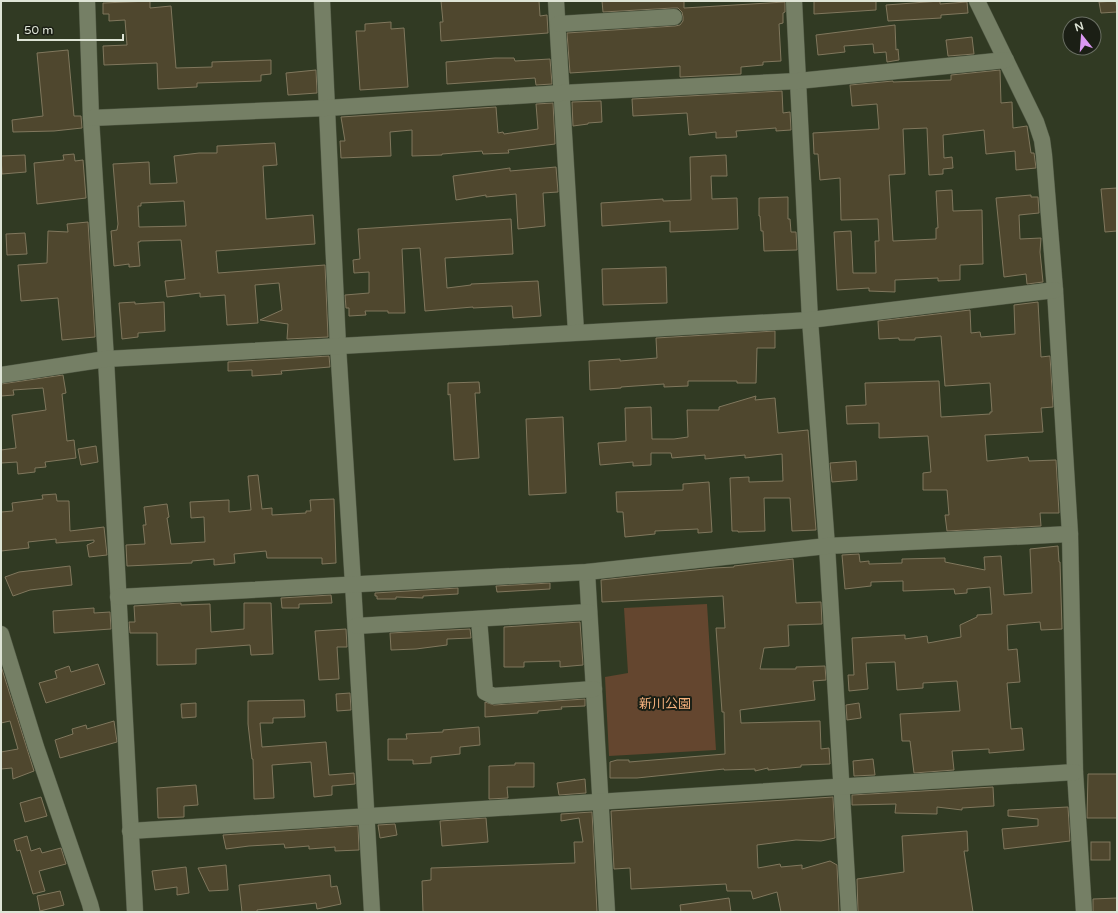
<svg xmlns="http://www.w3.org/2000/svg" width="1118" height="913" font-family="'Varela Round','Noto Sans JP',sans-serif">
	<rect width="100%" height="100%" fill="#313a23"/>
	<polygon fill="#64462f" points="707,604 716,750 609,756 605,677 628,673 624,608"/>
	<g fill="#4f472e" stroke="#80775d" fill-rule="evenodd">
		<polygon points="150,1 150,8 171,6 176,68 212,67 212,62 271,60 271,74 261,75 261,81 197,83 197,87 158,89 157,63 104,65 103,46 127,45 125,20 109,21 109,14 103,14 103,3"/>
		<polygon points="441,1 539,1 540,16 547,15 548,33 441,41 440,22 443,22"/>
		<polygon points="602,1 684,1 684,8 785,2 785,12 783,13 783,23 779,24 781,61 763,62 763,65 741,67 741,74 680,77 680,66 570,73 567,33 675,26 680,25 683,21 683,17 682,12 678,8 673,8 603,12"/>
		<polygon points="814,1 876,1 876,10 814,14"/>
		<polygon points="940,1 940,4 967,2 968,13 941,15 941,18 888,21 886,5"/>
		<polygon points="1116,1 1117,12 1101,13 1099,2"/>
		<polygon points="391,22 391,29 404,28 408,87 360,90 356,31 365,31 365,24"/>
		<polygon points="895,25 896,50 898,49 899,60 887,62 886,52 874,53 873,44 844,46 845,52 818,55 816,35"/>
		<polygon points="972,37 974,54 948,56 946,40"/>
		<polygon points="68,50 74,116 81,116 82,128 54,131 13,132 12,120 43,116 37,53"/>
		<polygon points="495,58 514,58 515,61 550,59 552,84 536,85 535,78 447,84 446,62"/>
		<polygon points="316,70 317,93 288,95 286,73"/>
		<polygon points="1000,70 1001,103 1012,102 1013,128 1027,126 1031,153 1034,153 1036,168 1016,170 1015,151 986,154 984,130 943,135 944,158 952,157 953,168 943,169 943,174 929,175 927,128 903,129 905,174 889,175 893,241 936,239 936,228 938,228 936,191 952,190 953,211 982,210 983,264 960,265 960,280 938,281 938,278 895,280 895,292 869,291 869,288 837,290 834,232 851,231 853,273 876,273 875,241 879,241 878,219 841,220 840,178 820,180 818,154 814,154 813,133 879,129 877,104 852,106 850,85 893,81 893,82 951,80 951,75"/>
		<polygon points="782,91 783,113 790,112 791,130 776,131 776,128 736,131 737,137 716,138 716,132 689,135 687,113 633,116 632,99"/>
		<polygon points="601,101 602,122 588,123 588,124 573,126 572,102"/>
		<polygon points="553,103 555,144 508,150 509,153 483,154 482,151 442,154 442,155 412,156 412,130 390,132 391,156 341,158 340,141 345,141 341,117 496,107 498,133 503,132 504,134 538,129 536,104"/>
		<path d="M275,143L277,165L263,166L266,219L313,215L315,244L216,251L218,273L325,265L328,337L287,339L288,324L260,320L282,310L279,283L255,285L258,323L227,325L225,295L200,297V293L167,297L165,281L185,279L181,240L140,241V242H138L140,266L129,267V264L114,266L111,231L117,230L118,224L113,164L149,162L150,184L177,183L174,156L199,153H217V146ZM184,201L186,226L139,227L138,206H141V203Z"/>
		<polygon points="74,154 75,161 83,160 86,198 37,204 34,163 64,160 63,155"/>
		<polygon points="25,155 26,172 2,174 1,156"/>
		<polygon points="726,155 727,176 711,176 712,199 737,198 738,229 670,232 670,221 602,226 601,203 663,199 663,201 691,200 690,157"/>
		<polygon points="556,167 558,192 543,193 545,226 518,229 516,194 486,197 486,195 456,200 453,176 510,168 510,171"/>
		<polygon points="1117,188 1117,231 1105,232 1101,189"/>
		<polygon points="1031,195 1031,197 1038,197 1039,213 1019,215 1020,239 1041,238 1040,252 1043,282 1027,284 1026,274 1004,277 996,198"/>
		<polygon points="788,197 788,219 790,219 791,232 796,232 797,250 764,251 763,231 761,231 760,216 759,216 759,198"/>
		<polygon points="511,219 513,254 445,258 447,288 471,285 471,284 538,281 541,316 513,318 512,306 473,308 473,307 425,311 420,248 402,249 405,313 388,313 388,311 365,311 366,315 349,316 349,308 346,308 345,295 369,293 369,272 354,273 353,260 360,259 358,229"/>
		<polygon points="88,222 95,337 62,340 58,298 21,301 18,265 47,263 48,231 68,232 67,224"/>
		<polygon points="25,233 27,254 7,255 6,234"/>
		<polygon points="666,267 667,303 603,305 602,269"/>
		<polygon points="135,302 135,304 164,302 165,331 138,333 138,337 122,339 119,303"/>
		<polygon points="1038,302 1041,357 1050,356 1053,407 1041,408 1043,432 985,435 987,461 1028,457 1029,461 1056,460 1059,513 1040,513 1041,526 947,531 945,515 949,515 947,490 923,490 923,473 931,472 928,436 879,438 879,423 847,424 846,406 866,405 865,383 939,381 941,417 990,414 990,412 992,412 990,383 945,386 941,336 915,338 915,340 899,340 899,338 879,339 878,321 970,310 971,333 980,332 981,337 1015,334 1014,305"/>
		<polygon points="775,331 775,348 757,348 756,383 737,383 737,381 688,381 688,386 664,387 664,384 621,387 621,388 590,390 589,361 620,359 620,361 657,358 656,338"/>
		<polygon points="329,356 330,367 281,371 282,374 252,376 252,370 228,371 228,362"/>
		<polygon points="63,375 66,393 62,394 67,441 74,440 76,458 45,462 46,467 35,468 35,472 18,474 17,462 1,463 1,450 16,448 12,415 46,410 43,388 13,390 14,395 1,396 1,384"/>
		<polygon points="479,382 480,393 475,393 479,458 454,460 450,394 448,395 448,383"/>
		<polygon points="756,396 755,400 775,398 778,433 808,430 816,530 792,531 790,498 764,498 765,531 738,532 738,531 732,531 730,478 749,477 749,482 783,481 782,454 745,458 745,455 705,459 705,455 672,458 671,453 651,453 651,465 633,466 633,462 600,465 598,443 626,441 625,408 651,407 652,439 674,439 688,437 687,410 719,410 719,407"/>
		<polygon points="563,417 566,493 529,495 526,419"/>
		<polygon points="96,446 98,462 81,465 78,449"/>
		<polygon points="856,461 857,480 832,482 830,463"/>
		<polygon points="258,475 262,509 272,508 272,515 306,513 306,511 311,511 310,500 334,499 336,563 322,564 322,558 267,558 266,551 234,554 235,563 214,565 214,559 192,561 192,563 127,566 126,545 145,544 143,525 146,525 144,507 167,504 169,517 167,518 171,544 205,542 204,517 191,518 190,502 229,500 229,512 251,510 248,476"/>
		<polygon points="709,482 712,532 698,533 698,529 655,531 655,534 625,537 623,512 617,512 616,492 683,490 683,484"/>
		<polygon points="56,494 57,501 69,501 70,531 104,527 107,555 89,557 87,545 94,542 94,540 56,543 56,539 28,542 29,548 1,551 1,512 13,511 12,503 43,499 42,495"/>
		<polygon points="1058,546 1059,562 1060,562 1062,629 1041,630 1040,622 1007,625 1008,650 1017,649 1020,682 1007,683 1011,729 1022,728 1024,750 989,753 989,749 952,751 954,770 914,773 910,741 902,741 900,714 960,711 957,681 923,683 923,688 897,690 895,662 866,663 868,689 849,691 848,675 854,675 852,638 905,635 905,639 927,636 928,643 961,637 960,625 977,617 977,615 992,614 990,587 967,589 967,593 955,594 954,589 903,591 903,581 871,582 871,586 845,589 842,555 859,554 860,562 869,561 869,564 902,563 902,559 945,558 945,562 985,570 984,557 1001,556 1004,595 1032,593 1030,549"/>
		<polygon points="793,559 796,603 821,602 822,624 788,625 789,646 764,648 760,669 796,669 796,667 825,666 826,680 813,681 815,700 740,710 741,723 820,721 821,749 829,748 830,764 801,765 801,767 768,770 768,768 755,771 755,769 724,770 724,769 637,778 610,778 610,762 617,760 629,760 629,762 725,754 724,712 722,712 716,628 725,628 723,596 602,602 601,580 714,568 734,567 734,566"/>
		<polygon points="70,566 72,585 30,590 13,596 5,577 19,572"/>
		<polygon points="550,583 550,589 497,592 496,586"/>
		<polygon points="458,588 458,594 423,596 423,598 396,597 396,599 377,599 377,596 375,596 375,593"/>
		<polygon points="331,595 332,603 299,604 299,608 282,608 281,598"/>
		<polygon points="181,603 181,605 210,604 211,632 244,629 244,603 271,603 273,654 251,655 250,645 196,649 196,664 157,665 157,633 130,633 129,622 135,622 134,606"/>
		<polygon points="94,608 94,613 110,612 111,629 54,633 53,611"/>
		<polygon points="580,622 583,665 560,667 560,661 524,662 524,667 504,667 504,627"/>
		<polygon points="346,629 347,647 337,647 339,679 319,680 315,631"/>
		<polygon points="470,629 471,638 447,639 447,645 416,649 391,650 390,633"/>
		<polygon points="98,664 105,684 46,703 39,683 57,678 55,671 69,666 71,672"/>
		<polygon points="1,666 34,771 13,779 12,768 1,769 1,752 18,749 10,721 1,723"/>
		<polygon points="350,693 351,710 337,711 336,694"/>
		<polygon points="585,699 585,706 561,707 562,709 538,711 538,713 485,717 485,702 494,705"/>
		<polygon points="304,700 305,717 273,718 273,723 260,723 262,747 326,742 329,775 354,773 355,784 332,786 332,795 314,797 311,762 272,765 274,798 254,799 253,759 252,759 248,724 248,701"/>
		<polygon points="196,703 196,717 182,718 181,704"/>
		<polygon points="859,703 861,718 847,720 846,705"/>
		<polygon points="114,721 117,742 60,758 55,740 73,734 72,729 86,725 87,729"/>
		<polygon points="479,727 480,745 460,747 460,754 431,757 431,763 413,764 413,760 388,760 388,739 407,739 406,734 443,732 443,730"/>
		<polygon points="873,759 875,775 854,776 853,761"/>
		<polygon points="515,763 534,763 534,787 507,787 508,798 489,799 489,766 515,765"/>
		<polygon points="1088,774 1117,774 1117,818 1087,818"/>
		<polygon points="585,779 586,793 559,795 557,783"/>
		<polygon points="196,785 198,805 184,806 184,817 158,818 157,788"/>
		<polygon points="993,787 994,806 962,808 962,810 937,807 937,814 895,813 896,804 852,805 852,795"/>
		<polygon points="41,797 47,816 25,822 20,803"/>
		<polygon points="833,797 835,838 821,841 796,840 757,845 758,868 780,864 781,867 802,865 802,869 830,861 837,865 839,912 781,912 777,892 753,899 751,891 727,891 726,884 631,889 630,868 614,869 611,811"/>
		<polygon points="1068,807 1070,841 1004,849 1002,829 1038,826 1038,819 1008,816 1008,810"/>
		<polygon points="592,812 597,912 423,912 422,881 431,880 431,868 575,863 574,842 583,842 579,818 561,821 561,814"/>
		<polygon points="486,818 488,842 442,846 440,821"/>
		<polygon points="395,824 397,835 380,838 378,825"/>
		<polygon points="358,826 359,850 335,851 335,847 309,849 309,846 285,848 284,844 249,846 226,849 223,835"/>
		<polygon points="967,831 968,851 964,851 973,912 858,912 857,879 904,872 902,836"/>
		<polygon points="27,836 31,851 40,848 42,853 61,848 66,864 39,871 45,891 33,894 20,850 17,851 14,840"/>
		<rect x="1091" y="842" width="19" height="18"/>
		<polygon points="226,865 228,890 209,891 198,868"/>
		<polygon points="186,867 189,893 177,895 177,887 155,890 152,871"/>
		<polygon points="330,875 331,887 337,886 341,904 317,909 316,903 257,910 257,912 242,912 239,885"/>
		<polygon points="60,891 64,905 40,911 37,896"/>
		<polygon points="729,898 731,912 681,912 680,905"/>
		<polygon points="1117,898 1117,912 1093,912 1093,899"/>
	</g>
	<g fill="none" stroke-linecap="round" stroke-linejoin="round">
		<g stroke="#505844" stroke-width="17">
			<g id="minor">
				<polyline points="87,1 91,118 106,359 135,912"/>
				<polyline points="322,1 338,346 353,584 372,912"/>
				<polyline points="556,1 576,332"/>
				<polyline points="794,1 810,320 827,546 849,912"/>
				<polyline points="977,1 1036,122 1042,140 1044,155 1055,290 1070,534 1075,772 1084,912"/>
				<polyline points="558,24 674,17"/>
				<polyline points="91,118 327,108 562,93 798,81 1006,60"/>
				<polyline points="1,375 106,359 810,320 1055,290"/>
				<polyline points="587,572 607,912"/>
				<polyline points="118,597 587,572 827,546 1070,534"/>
				<polyline points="479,619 485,692 493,696 594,689"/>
				<polyline points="356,626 589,612"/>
				<polyline points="1,634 36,747 90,904 92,912"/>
				<polyline points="130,831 1075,772"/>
			</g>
		</g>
		<use href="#minor" stroke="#757f65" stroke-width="16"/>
	</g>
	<g text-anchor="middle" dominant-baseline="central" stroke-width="4" stroke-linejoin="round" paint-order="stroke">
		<g font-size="13" fill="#f5b17d" stroke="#1b1f15">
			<text x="665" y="704">新川公園</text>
		</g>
	</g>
	<rect width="1118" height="913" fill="none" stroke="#dee4d6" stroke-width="4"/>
	<g transform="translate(1082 36) rotate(343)"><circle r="19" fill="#1b1f15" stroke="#696e62"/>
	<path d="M0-3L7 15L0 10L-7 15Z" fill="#dc99f4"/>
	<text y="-6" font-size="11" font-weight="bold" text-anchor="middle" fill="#dee4d6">N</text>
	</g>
	<path d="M18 34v6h105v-6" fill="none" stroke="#dee4d6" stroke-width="2"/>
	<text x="24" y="34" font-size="12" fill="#dee4d6" stroke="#1b1f15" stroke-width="3" paint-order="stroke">50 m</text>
</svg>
